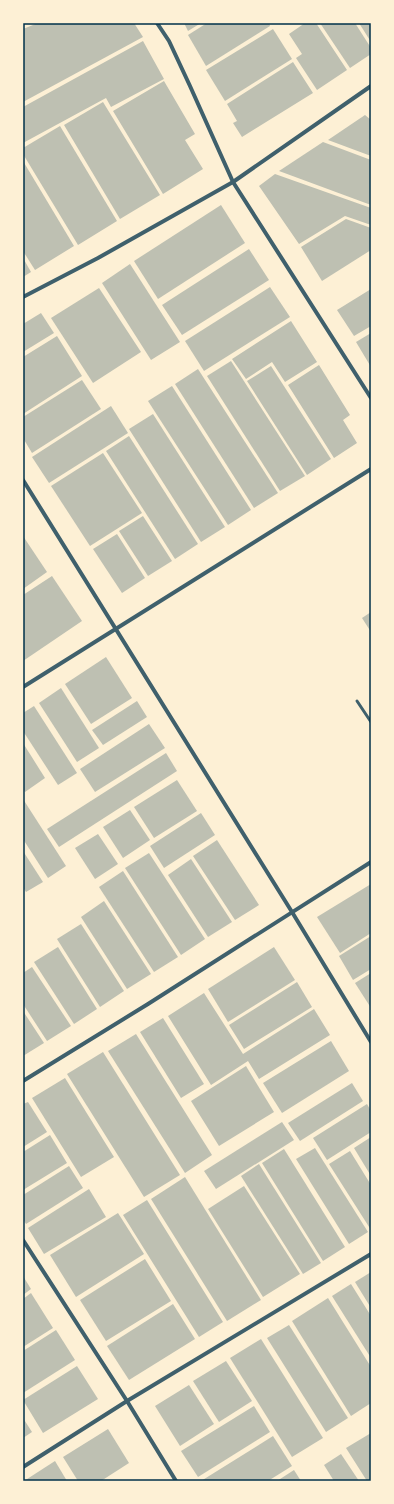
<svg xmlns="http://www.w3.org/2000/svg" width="394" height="1504" font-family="'Work Sans',sans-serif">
	<rect width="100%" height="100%" fill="#fdf0d5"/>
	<g fill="#bec0b2">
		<polygon points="38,23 134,23 143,37 23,102 23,29"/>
		<polygon points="184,23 201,23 188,31"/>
		<polygon points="207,23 269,23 270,26 206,66 188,35"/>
		<polygon points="305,23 316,23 347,70 317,90 296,58 302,54 289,34"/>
		<polygon points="320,23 355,23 371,48 371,54 350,68"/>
		<polygon points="359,23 371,23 371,42"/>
		<polygon points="273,29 292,59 225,101 206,70"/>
		<polygon points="143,41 164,79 111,107 106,98 23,143 23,107"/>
		<polygon points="293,62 313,93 242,137 233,123 237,121 227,104"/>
		<polygon points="164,81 195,134 185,140 203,169 163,194 113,111"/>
		<polygon points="103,102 160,195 120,219 64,125"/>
		<polygon points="365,115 371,120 371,156 328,140"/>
		<polygon points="60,126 117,221 78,245 23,154 23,148"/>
		<polygon points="323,142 371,160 371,205 279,171"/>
		<polygon points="23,161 74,246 35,270 23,251"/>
		<polygon points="275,174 371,208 371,225 345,216 299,244 259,186"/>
		<polygon points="221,205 245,243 158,299 134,261"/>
		<polygon points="346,219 371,228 371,250 322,281 301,247"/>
		<polygon points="249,249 269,280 182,335 162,305"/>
		<polygon points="23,258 31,272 23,277"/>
		<polygon points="130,264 180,342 151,360 102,283"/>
		<polygon points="270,287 290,317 204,371 185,341"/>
		<polygon points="99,288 141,352 93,383 51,318"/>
		<polygon points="371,289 371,326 354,336 337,310"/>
		<polygon points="41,313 54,333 23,352 23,324"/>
		<polygon points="291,321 317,362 285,382 272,362 246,379 232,359"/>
		<polygon points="371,333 371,367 356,342"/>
		<polygon points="57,336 82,376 23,414 23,357"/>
		<polygon points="231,361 305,476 280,491 207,376"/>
		<polygon points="319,365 350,415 343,420 357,443 334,458 288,385"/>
		<polygon points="271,366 331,459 307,475 247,381"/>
		<polygon points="198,369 278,493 254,508 175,384"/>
		<polygon points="82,380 101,409 32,453 23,438 23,417"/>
		<polygon points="172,386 251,510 228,525 148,401"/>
		<polygon points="111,406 128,433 49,483 32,457"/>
		<polygon points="153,414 225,527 201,542 129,429"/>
		<polygon points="129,436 198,544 175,559 106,451"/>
		<polygon points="103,453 142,513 90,546 51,486"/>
		<polygon points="143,516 172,561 148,576 119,531"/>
		<polygon points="117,534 145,578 122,593 93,549"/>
		<polygon points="23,536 47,572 23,589"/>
		<polygon points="52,576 82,621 23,661 23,595"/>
		<polygon points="371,612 371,632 362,618"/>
		<polygon points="106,657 132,698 91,724 65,684"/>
		<polygon points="61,688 99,748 77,762 39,703"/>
		<polygon points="137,701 147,717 103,745 92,730"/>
		<polygon points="34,706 77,773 58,785 23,731 23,713"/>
		<polygon points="149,724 165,748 95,792 80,769"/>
		<polygon points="23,743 45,778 25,792 23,789"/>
		<polygon points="166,753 177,771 59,847 47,829"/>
		<polygon points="177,780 197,811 154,838 134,807"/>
		<polygon points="23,799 66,866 48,878 23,839"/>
		<polygon points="130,810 150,840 123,858 103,827"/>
		<polygon points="201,813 215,835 164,868 150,846"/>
		<polygon points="98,834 118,864 95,879 75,848"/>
		<polygon points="217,840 259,905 235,920 193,856"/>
		<polygon points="23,851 43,882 26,892 23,887"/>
		<polygon points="149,853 205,939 181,955 125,868"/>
		<polygon points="191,859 232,922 208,937 168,875"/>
		<polygon points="123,871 178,957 154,972 99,887"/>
		<polygon points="371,884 371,933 340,953 317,917"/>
		<polygon points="104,901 151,974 127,989 81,917"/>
		<polygon points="81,924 124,991 100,1007 57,939"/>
		<polygon points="371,936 371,969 353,980 339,956"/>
		<polygon points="58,947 97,1009 74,1024 34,962"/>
		<polygon points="274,947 295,980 228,1022 208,989"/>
		<polygon points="32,967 71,1026 47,1041 23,1004 23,973"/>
		<polygon points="371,973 371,1008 355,983"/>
		<polygon points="297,982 312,1007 244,1049 229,1025"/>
		<polygon points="204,993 243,1054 314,1009 330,1035 259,1079 248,1061 211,1085 168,1016"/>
		<polygon points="23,1011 44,1043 23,1056"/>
		<polygon points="163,1018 204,1084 181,1098 140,1032"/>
		<polygon points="136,1034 212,1155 185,1173 108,1051"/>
		<polygon points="331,1041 349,1071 282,1113 263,1083"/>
		<polygon points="103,1052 180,1175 144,1197 67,1074"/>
		<polygon points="246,1066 274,1112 219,1146 191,1101"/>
		<polygon points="65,1078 114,1157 81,1177 32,1098"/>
		<polygon points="352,1083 363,1101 300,1141 288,1123"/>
		<polygon points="28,1102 47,1132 23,1147 23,1104"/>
		<polygon points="367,1104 371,1111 371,1132 327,1160 313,1138"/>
		<polygon points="282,1122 294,1140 216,1189 204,1171"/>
		<polygon points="50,1135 67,1163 23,1190 23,1152"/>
		<polygon points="371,1137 371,1176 354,1148"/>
		<polygon points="315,1148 368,1232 349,1244 296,1159"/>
		<polygon points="284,1149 345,1247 323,1261 262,1163"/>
		<polygon points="350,1151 371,1185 371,1230 329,1164"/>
		<polygon points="259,1164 321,1263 303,1274 241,1176"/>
		<polygon points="69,1166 83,1188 26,1224 23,1219 23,1195"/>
		<polygon points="185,1177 261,1300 227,1321 151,1199"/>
		<polygon points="244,1186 300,1274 263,1297 208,1209"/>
		<polygon points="89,1189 106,1217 44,1254 28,1228"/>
		<polygon points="147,1200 223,1322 199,1337 123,1215"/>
		<polygon points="118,1213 144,1254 76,1297 50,1255"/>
		<polygon points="145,1259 171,1301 106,1341 80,1300"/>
		<polygon points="371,1272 371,1308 355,1282"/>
		<polygon points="23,1276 31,1289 23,1295"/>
		<polygon points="351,1284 371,1316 371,1358 332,1296"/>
		<polygon points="31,1293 53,1328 23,1347 23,1299"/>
		<polygon points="328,1298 371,1367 371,1403 351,1416 292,1321"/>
		<polygon points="173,1304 195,1339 129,1380 107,1346"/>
		<polygon points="289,1325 348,1418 326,1432 267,1338"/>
		<polygon points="56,1330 75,1360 23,1393 23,1351"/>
		<polygon points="261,1339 323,1438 292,1457 230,1358"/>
		<polygon points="226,1361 252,1401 219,1422 193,1381"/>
		<polygon points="77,1366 98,1399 43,1433 23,1400"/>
		<polygon points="189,1385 214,1424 180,1446 155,1406"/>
		<polygon points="254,1406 270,1432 198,1477 181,1451"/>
		<polygon points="23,1418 32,1432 23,1438"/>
		<polygon points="108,1429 129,1463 101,1481 78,1481 63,1457"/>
		<polygon points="371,1433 371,1481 367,1481 346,1448"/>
		<polygon points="273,1436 292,1466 268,1481 201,1481"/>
		<polygon points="341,1454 359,1481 334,1481 324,1465"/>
		<polygon points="55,1461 67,1481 24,1481"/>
		<polygon points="294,1470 301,1481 277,1481"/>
	</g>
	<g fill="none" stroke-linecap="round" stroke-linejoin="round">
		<polyline stroke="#3f606c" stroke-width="3" points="357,701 371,722"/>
		<g stroke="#3f606c" stroke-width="4">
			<polyline points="157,23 169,41 190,86 233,182 371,398"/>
			<polyline points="23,297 98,258 233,182 371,86"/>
			<polyline points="23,480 292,912 371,1042"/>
			<polyline points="23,687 371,469"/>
			<polyline points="23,1081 148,1004 371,862"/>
			<polyline points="23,1240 127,1401 176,1481"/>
			<polyline points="23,1467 127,1401 371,1254"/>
		</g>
	</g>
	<rect width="394" height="1504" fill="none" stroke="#fdf0d5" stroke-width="48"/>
	<rect x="24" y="24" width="346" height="1456" fill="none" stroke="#003049" stroke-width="1.5"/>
</svg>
